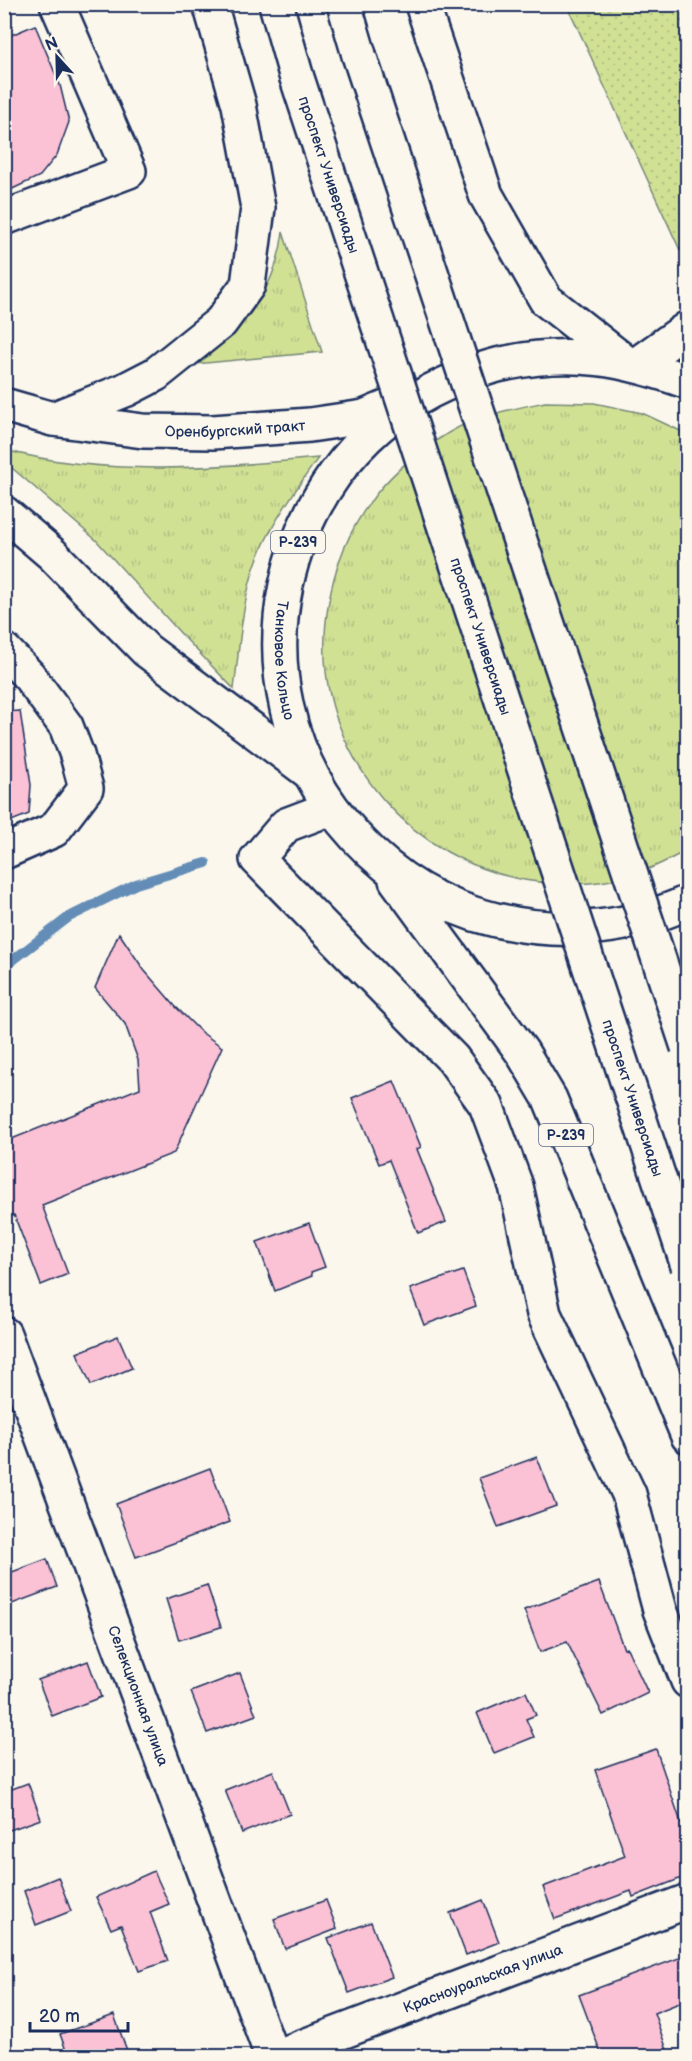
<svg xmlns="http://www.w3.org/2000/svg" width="692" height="2061" font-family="'Balsamiq Sans',sans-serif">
	<defs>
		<pattern id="grass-tufts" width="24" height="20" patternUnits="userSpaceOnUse" patternTransform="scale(1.5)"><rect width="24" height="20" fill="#d1e194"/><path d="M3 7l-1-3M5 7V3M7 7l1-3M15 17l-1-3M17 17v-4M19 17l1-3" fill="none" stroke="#b3c182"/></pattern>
		<pattern id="park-dots" width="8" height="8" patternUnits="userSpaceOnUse" patternTransform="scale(1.5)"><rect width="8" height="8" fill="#d1e194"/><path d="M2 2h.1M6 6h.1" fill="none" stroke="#b3c182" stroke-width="1.8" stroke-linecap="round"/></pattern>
	</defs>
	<rect width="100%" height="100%" fill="#fbf7ec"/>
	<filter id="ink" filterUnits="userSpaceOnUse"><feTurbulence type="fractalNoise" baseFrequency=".0167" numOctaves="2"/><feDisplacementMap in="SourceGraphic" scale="12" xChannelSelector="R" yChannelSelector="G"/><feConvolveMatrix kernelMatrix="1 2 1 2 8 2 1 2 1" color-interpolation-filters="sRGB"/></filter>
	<g filter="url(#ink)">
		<g fill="url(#grass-tufts)" stroke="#768879" stroke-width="1.5">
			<path d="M283,232L322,352L195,364C243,332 276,289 283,232Z"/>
			<path d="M545,402L594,403L642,413L687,434V850C664,863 639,875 612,880C495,901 381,836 339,725C310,650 327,555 377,493C397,468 423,448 450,432C479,415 512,409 545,402Z"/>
			<path d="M5,450C105,477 215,468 318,458C294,492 263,535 252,575C241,612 239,651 234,689L184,637L96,540L5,462Z"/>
		</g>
		<polygon fill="url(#park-dots)" stroke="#768879" stroke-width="1.5" points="567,5 687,5 688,236 680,250"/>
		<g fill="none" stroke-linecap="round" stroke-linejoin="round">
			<polyline stroke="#648db7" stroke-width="10" points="4,967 69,917 136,884 206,863"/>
		</g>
		<g fill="#fbc1d4" stroke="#1b2f5e" stroke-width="1.5">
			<polygon points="35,25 60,85 69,122 57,155 40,176 4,193 4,38"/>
			<polygon points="20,711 31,785 29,814 4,824 4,712"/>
			<polygon points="119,933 144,970 175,1006 201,1032 222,1047 174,1153 42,1205 68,1274 41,1285 14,1215 4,1219 4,1142 140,1088 138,1060 125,1024 95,988"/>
			<polygon points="394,1081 421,1147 417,1149 446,1222 418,1233 389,1160 379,1164 352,1098"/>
			<polygon points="309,1223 325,1267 311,1272 312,1276 275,1291 257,1242"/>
			<polygon points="463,1271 476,1306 424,1325 410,1289"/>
			<polygon points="118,1336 132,1368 91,1385 77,1353"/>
			<polygon points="537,1457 556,1506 498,1527 479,1478"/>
			<polygon points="210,1468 230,1522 136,1557 116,1504"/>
			<polygon points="47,1559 57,1587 4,1607 4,1575"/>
			<polygon points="599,1582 624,1649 627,1648 648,1693 603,1715 567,1642 540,1652 524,1610"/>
			<polygon points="207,1585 221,1627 179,1640 166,1599"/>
			<polygon points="88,1661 101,1697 52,1716 38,1680"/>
			<polygon points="240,1673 256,1715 207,1733 191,1692"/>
			<polygon points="526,1692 536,1715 526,1719 534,1737 494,1753 477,1713"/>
			<polygon points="656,1749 687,1840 687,1876 633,1897 631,1891 555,1919 543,1887 625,1856 595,1770"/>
			<polygon points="273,1771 290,1814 242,1833 225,1790"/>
			<polygon points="28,1783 41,1819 4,1832 4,1792"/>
			<polygon points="154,1871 169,1904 150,1912 168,1961 139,1971 121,1925 111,1929 96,1897"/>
			<polygon points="58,1877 71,1911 36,1925 24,1891"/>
			<polygon points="326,1900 337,1929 285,1949 274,1919"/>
			<polygon points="483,1900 499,1942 466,1955 450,1913"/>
			<polygon points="371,1922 392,1977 349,1993 328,1938"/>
			<polygon points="687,1955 687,2000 654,2013 667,2050 649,2056 602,2056 579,1995"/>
			<polygon points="114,2015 129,2056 68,2056 60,2034"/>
		</g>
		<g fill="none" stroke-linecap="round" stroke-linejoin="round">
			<g stroke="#1b2f5e" stroke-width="38">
				<g id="minor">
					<polyline points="4,218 129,171 57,4"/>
					<polyline points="636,365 688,328"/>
					<polyline points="4,650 29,676 66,726 77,755 86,788 54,830 4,852"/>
					<polyline points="331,808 286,825 257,859 453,1059 486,1105 516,1186 544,1314 629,1494 660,1610 688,1681"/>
					<path id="s1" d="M4,1334L272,2056"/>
					<path id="s2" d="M278,2056L688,1901"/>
				</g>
			</g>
			<g stroke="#1b2f5e" stroke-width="38">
				<g id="major">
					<polyline points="276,4 296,75"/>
					<polyline points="344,4 359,55"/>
					<polyline points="422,4 486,195 546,300 625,362"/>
					<path id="s3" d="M688,382C625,359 573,349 507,363C480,368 455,379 431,391C274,474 230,685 343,822C377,864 422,897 474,914C545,936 619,934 688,902"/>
					<path id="s4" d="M4,405L53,419L143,431L213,432L310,425L364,417L395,404"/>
					<polyline points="53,419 125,390 156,374 221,322 248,285 258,208 239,105 210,4"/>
					<polyline points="4,513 52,554 146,650 309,772"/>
					<polyline points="396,880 522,1052 550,1099 688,1436"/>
				</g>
			</g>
			<use href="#minor" stroke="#fbf7ec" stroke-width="33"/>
			<use href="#major" stroke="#fbf7ec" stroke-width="33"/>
			<g stroke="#1b2f5e" stroke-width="38" stroke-linecap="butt">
				<g id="major-bridge">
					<polyline points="359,55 688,1047"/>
					<path id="s5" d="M296,75L688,1266"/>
				</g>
			</g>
			<use href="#major-bridge" stroke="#fbf7ec" stroke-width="33"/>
		</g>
	</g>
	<g text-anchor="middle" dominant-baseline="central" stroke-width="4.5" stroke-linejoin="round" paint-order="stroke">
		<g fill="#fbf7ec" stroke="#5e6b89" stroke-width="1.5">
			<rect x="271" y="531" width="54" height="22" rx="4.5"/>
			<rect x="539" y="1124" width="54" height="22" rx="4.5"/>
		</g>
		<g font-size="14" font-weight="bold" fill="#1b2f5e">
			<text x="298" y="542">Р-239</text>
			<text x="566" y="1135">Р-239</text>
		</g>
		<g font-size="15" fill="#1b2f5e" stroke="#fbf7ec">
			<text stroke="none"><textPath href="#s5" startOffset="105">проспект Универсиады</textPath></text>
			<text stroke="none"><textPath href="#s4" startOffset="234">Оренбургский тракт</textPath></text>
			<text stroke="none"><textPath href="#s5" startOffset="591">проспект Универсиады</textPath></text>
			<text stroke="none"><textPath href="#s3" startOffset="592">Танковое Кольцо</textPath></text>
			<text stroke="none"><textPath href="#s5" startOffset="1077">проспект Универсиады</textPath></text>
			<text stroke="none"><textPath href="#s1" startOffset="386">Селекционная улица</textPath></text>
			<text stroke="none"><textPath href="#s2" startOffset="219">Красноуральская улица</textPath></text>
		</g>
	</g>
	<rect width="692" height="2061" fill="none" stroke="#fbf7ec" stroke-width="24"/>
	<rect x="12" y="12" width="668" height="2037" fill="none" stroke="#1b2f5e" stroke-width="2" filter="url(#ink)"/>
	<g transform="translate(57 57) rotate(338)" stroke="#fbf7ec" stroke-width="4.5" paint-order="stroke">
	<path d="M0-4.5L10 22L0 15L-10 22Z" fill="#1b2f5e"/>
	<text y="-9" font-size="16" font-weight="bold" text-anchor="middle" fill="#1b2f5e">N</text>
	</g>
	<path d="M30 2022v9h98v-9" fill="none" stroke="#1b2f5e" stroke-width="3"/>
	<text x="39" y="2022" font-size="18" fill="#1b2f5e" stroke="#fbf7ec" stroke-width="4.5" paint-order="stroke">20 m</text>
</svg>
